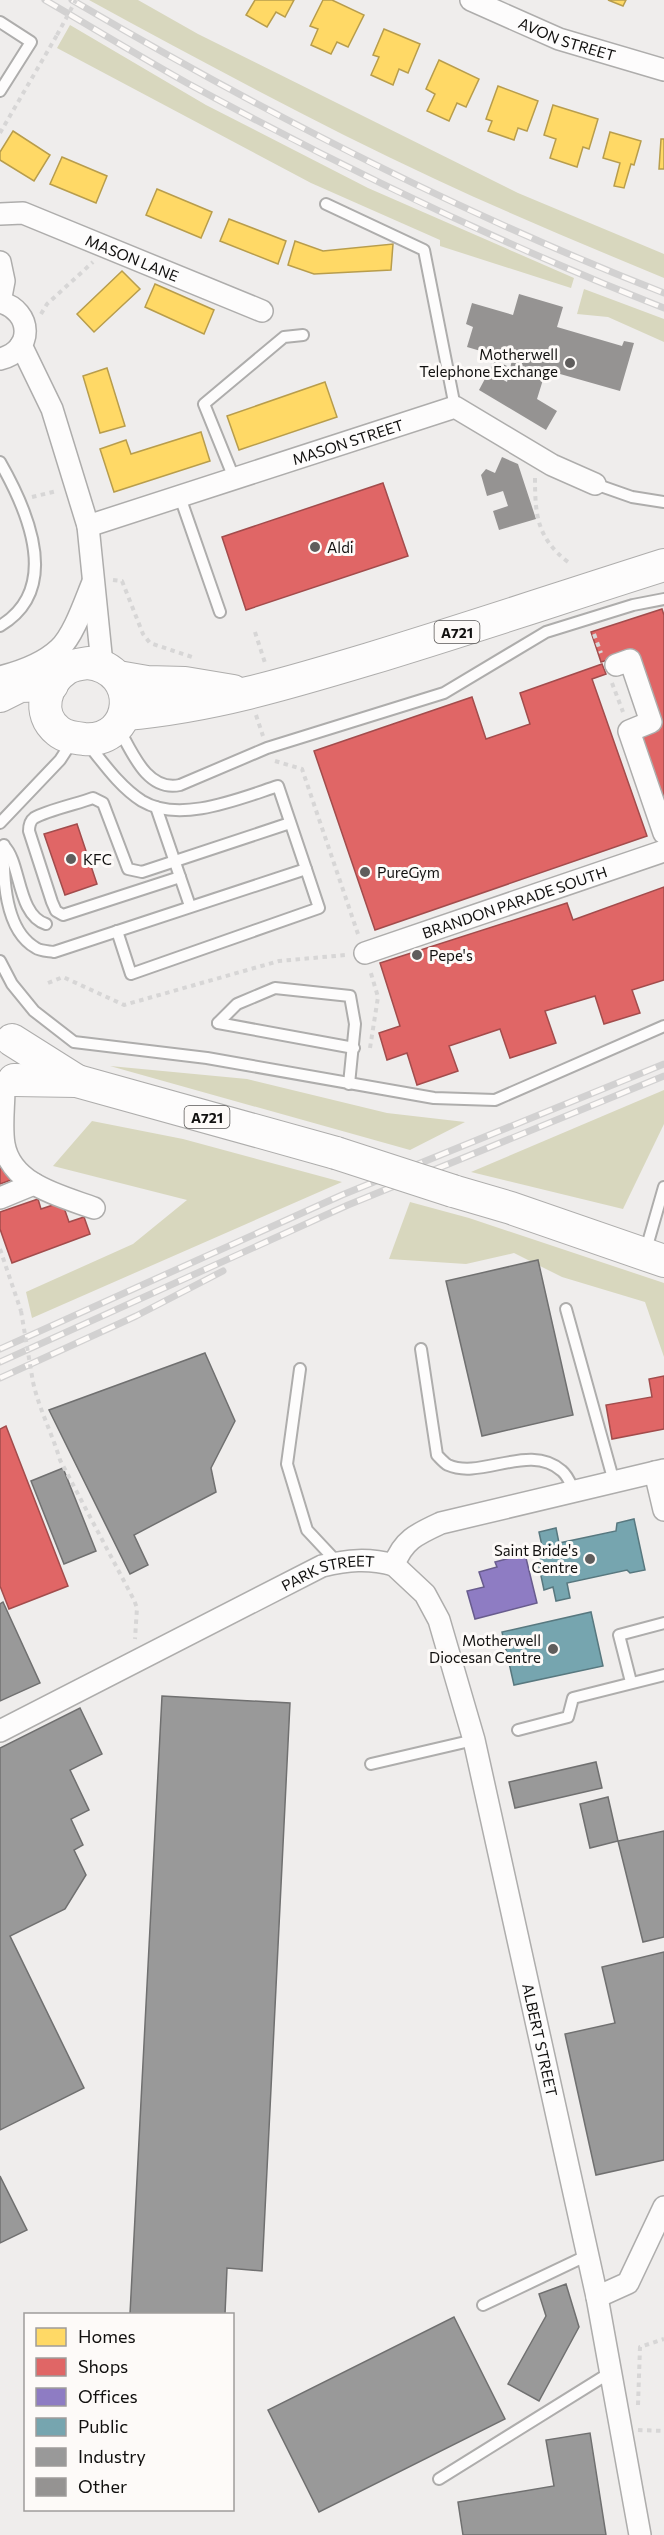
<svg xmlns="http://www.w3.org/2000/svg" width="664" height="2535" font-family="Commissioner,sans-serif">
	<rect width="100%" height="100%" fill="#efedec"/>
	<g fill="#d8d7be">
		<path d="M89,0H138L198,34L518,193L664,254V278C587,246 510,214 435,179C317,124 203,62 89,0Z"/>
		<polygon points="70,25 206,105 368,188 574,278 571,288 440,246 440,240 311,183 57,48"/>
		<polygon points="584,289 664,319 664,342 608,317 577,314"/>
		<polygon points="110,1066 247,1079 387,1113 465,1122 410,1150"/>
		<polygon points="664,1090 664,1124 623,1209 471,1172"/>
		<polygon points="92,1121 183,1139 342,1182 32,1318 26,1292 133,1244 187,1200 53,1166"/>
		<polygon points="410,1202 469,1218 664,1283 664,1357 645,1302 562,1277 514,1253 466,1264 389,1259"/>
	</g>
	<g fill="#ffd966" stroke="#b89d4c" stroke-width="1.5">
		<polygon points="255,0 294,0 285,17 276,12 267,27 246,15"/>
		<polygon points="323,0 332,0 364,15 348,47 337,42 331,54 311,45 318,29 310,26"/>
		<polygon points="608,0 626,0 623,6"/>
		<polygon points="384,29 420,44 408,73 399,69 393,85 371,75 379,57 373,55"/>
		<polygon points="439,60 479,79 466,107 457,103 449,121 427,111 435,94 426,89"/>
		<polygon points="498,86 538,101 527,131 518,128 514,140 488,131 492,121 486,119"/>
		<polygon points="553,105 598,119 589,149 583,147 577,167 550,158 556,139 544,135"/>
		<polygon points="13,131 50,155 34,181 0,160 0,152"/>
		<polygon points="610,132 641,141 634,165 631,164 624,188 614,186 620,163 603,158"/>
		<polygon points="661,139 664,139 664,169 659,169"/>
		<polygon points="62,157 107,176 96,203 50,184"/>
		<polygon points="157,189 212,212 201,238 146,215"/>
		<polygon points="229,219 286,241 278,264 220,241"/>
		<polygon points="295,241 323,251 393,244 391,270 314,274 288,265"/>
		<polygon points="122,271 140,289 94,332 77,314"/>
		<polygon points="155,284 214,310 204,334 145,307"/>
		<polygon points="107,368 125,426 100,433 83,376"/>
		<polygon points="325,382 337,417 239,450 227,416"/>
		<polygon points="201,432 210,461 114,492 100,449 126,440 131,454"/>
	</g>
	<g fill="#e06666" stroke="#a24c4c" stroke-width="1.5">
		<polygon points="383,483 408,556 246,610 222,537"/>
		<polygon points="662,609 664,615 664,803 638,729 657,722 634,652 601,662 591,632"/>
		<polygon points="602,664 606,674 592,679 647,836 375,930 314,751 472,697 486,739 530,724 520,693"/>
		<polygon points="77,824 97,884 65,895 44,834"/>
		<polygon points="664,887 664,980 632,990 640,1013 604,1024 595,996 545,1011 556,1043 510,1058 500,1029 449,1046 458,1071 417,1085 407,1053 387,1060 379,1033 400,1026 380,963 567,903 573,920"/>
		<polygon points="0,1140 11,1180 0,1184"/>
		<polygon points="38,1199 41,1209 62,1202 69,1222 84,1217 90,1234 12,1263 0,1229 0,1212"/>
		<polygon points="664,1376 664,1429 612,1439 606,1405 652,1397 649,1379"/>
		<polygon points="6,1426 68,1586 9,1609 0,1586 0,1429"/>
	</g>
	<polygon fill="#8e7cc3" stroke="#685c8d" stroke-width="1.5" points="525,1554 537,1603 475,1619 467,1591 484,1587 479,1572 497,1567 495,1562"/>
	<g fill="#76a5af" stroke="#58787f" stroke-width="1.5">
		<polygon points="634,1519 645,1570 630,1573 627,1570 567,1583 570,1598 556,1601 553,1587 544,1590 535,1548 542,1546 539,1532 556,1528 559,1543 616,1531 617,1523"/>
		<polygon points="591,1612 603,1666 514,1685 502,1632"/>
	</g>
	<g fill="#999" stroke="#707070" stroke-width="1.5">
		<polygon points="538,1260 573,1415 482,1436 446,1281"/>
		<polygon points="205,1353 235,1421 211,1468 216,1492 134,1535 148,1565 130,1574 49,1410"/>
		<polygon points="63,1468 96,1551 64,1564 31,1481"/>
		<polygon points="3,1602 40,1683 0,1701 0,1604"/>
		<polygon points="162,1696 290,1703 262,2271 227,2268 225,2314 130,2314"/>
		<polygon points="80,1708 102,1754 70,1770 89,1810 71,1819 83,1845 74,1850 86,1875 65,1909 10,1936 84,2088 0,2130 0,1748"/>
		<polygon points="596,1762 602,1788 515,1808 509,1782"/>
		<polygon points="608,1797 618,1841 590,1848 580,1804"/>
		<polygon points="664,1831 664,1937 643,1942 618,1841"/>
		<polygon points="664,1952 664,2160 596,2175 565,2034 615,2023 602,1967"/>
		<polygon points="0,2176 27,2230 0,2243"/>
		<polygon points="566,2284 579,2327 539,2401 508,2384 546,2316 539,2294"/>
		<polygon points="454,2317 505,2419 319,2512 268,2410"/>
		<polygon points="590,2433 606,2535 463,2535 458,2502 554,2486 546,2440"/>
	</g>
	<g fill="#959392">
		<polygon points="519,294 563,307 557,327 622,346 624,341 634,343 620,391 546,370 537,399 557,411 546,430 479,390 495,360 507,366 500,378 507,382 512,360 467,347 473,327 466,324 472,303 513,315"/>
		<polygon points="502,457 518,464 536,519 499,530 493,511 508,506 503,491 487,496 481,475 486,469 495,473"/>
	</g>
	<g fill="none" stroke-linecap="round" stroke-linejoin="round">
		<g stroke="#aeadac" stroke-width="14">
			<g id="lane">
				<polyline points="0,22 31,42 0,91"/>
				<polyline points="326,204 424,250 455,407"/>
				<path d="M0,462C28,511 62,589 0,626"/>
				<polyline points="234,478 204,404 284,337 303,335"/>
				<polyline points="595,484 632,497 664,502"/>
				<polyline points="180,497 220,612"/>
				<path d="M119,729C132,752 147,792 180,785L267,748L444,693L546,632L633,605L664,599"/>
				<polyline points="156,807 190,906"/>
				<polyline points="0,823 60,760 73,740"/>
				<path d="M4,845C3,876 4,930 36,948C40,951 48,951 54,952L306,869L278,786C241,798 180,824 142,801C120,787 104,764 88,744"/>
				<path d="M4,846C21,862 17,915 46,924"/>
				<path d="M180,877L63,915L56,911L52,902L29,831C29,826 30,821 34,818C45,811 80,803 93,798L103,803L128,869L142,872L290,823"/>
				<polyline points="117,931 131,974 319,908 306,869"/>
				<polyline points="0,961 12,984 34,1011 74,1042 207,1058 434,1098 495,1100 664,1026"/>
				<polyline points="218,1023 237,1004 275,988 350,996 355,1024 349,1084"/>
				<polyline points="218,1023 354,1048"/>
				<polyline points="645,1253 664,1187"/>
				<polyline points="566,1309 614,1482"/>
				<path d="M421,1349L437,1455C440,1458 444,1463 448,1465C481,1480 530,1442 562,1471C568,1476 571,1485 574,1491"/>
				<polyline points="300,1369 287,1464 307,1530 337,1562"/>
				<polyline points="631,1682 619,1635 664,1623"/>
				<polyline points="518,1730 568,1717 573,1698 664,1675"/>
				<polyline points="371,1764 474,1740"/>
				<polyline points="483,2305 588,2255"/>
				<polyline points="439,2479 611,2372"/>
			</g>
		</g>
		<g stroke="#aeadac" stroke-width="24">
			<g id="street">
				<path id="s1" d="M471,0L559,39L664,70"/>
				<path id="s2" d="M0,214L23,213L262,311"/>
				<polyline points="0,262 4,281 0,302"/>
				<path d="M0,302C33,311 34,351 0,359"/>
				<polyline points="21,345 52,409 88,526 102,664"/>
				<path id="s3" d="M88,526L455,407L552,465L595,484"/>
				<polyline points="616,665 630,660 651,722 629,731 664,833"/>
				<path d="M0,677C20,672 43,664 59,649C74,635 85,601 93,582"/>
				<path id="s4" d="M365,953L664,851"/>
				<path d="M4,1088C4,1106 1,1127 4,1144C11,1185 61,1196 94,1208"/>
				<polyline points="0,1198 34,1184"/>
				<polyline points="655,1472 664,1510"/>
				<path id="s5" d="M394,1565L425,1594L439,1620L474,1740L597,2297L640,2535"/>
				<path id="s6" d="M0,1731L322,1566C348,1560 368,1558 394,1565C403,1540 417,1534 441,1523L664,1470"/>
				<polyline points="597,2297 628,2283 664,2207"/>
			</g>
		</g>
		<g stroke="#aeadac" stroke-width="34">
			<g id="primary">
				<path d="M88,663C142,669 136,743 84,739C75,738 65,737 58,731C36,714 45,683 66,669C72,665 81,664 88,663Z"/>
				<polyline points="118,677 147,682 185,683 233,691"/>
				<polyline points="0,696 20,686 52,685"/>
				<path d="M125,714C209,707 289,683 369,659C468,629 566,596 664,565"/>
				<polyline points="12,1040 77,1081"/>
				<polyline points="14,1080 77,1081 336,1153"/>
				<polyline points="453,1191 511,1208 664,1261"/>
			</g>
		</g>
		<g stroke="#d7d6d6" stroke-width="4" stroke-dasharray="4.5 4.5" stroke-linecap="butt">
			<polyline points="0,133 57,35"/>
			<polyline points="41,314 47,304 93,262"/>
			<path d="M535,478C535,515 537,538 568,562"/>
			<polyline points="32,497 57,491"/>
			<polyline points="113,580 122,581 143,634 150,643 195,658"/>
			<polyline points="255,632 265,663"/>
			<polyline points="594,634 601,653"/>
			<polyline points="612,683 623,712"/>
			<polyline points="256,715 263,736"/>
			<polyline points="275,761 302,769 358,934"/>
			<polyline points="48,983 63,977 124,1005 279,961 346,955"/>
			<polyline points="370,1048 378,997 370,970"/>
			<polyline points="0,1249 21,1311"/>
			<path d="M33,1382C39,1409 52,1433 60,1460L134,1600L137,1608L135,1639"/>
			<polyline points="638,2405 640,2347 664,2339"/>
			<polyline points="638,2430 664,2431"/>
		</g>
		<use href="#lane" stroke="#fdfcfc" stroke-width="10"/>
		<use href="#street" stroke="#fdfcfc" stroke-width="21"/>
		<use href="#primary" stroke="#fdfcfc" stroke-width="32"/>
		<g stroke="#d2d1d1" stroke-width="7">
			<g id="rail">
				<path d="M45,0C93,28 139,56 187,83C341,167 501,244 664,308"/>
				<path d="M72,0C261,111 459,213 664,293"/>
				<polyline points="0,1349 342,1195 664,1064"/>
				<polyline points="0,1362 348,1205 664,1076"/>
				<polyline points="0,1378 136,1316 223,1271"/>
			</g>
		</g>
		<use href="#rail" stroke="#fdfaf8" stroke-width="4.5" stroke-dasharray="14" stroke-linecap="butt"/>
		<g stroke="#aeadac" stroke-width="34" stroke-linecap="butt">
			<polyline id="primary-bridge" points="336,1153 453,1191"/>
		</g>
		<g stroke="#d7d6d6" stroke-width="4" stroke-dasharray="4.5 4.5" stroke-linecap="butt">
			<polyline points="57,35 76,0"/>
			<polyline points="21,1311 33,1382"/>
		</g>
		<use href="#primary-bridge" stroke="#fdfcfc" stroke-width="32"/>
	</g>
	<g fill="#5f5d5c" stroke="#fdfaf8" stroke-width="2">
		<circle cx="570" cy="363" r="6"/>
		<circle cx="315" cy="547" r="6"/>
		<circle cx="71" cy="859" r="6"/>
		<circle cx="365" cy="872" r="6"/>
		<circle cx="417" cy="955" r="6"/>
		<circle cx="590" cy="1559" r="6"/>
		<circle cx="553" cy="1649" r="6"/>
	</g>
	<g text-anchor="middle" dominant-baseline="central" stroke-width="6" stroke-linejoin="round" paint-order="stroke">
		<g fill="#fdfaf8" stroke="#585655" stroke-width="1.5">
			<rect x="434.5" y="621" width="45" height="22" rx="4.5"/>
			<rect x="184.5" y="1106" width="45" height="22" rx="4.5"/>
		</g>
		<g font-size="14" font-weight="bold" fill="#11100f">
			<text x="457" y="632">A721</text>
			<text x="207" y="1117">A721</text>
		</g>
		<g font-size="15" fill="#11100f" stroke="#fdfaf8">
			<text stroke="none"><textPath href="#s1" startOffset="104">AVON STREET</textPath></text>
			<text stroke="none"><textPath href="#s2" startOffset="141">MASON LANE</textPath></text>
			<text stroke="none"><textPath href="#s3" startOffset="273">MASON STREET</textPath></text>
			<text stroke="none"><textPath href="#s4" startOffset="158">BRANDON PARADE SOUTH</textPath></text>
			<text stroke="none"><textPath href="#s6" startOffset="366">PARK STREET</textPath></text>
			<text stroke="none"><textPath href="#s5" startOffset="504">ALBERT STREET</textPath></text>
		</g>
		<g font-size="15" fill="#11100f" stroke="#fdfaf8" text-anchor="start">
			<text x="558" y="354" text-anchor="end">Motherwell<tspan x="558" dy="17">Telephone Exchange</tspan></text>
			<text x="327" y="547">Aldi</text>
			<text x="83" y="859">KFC</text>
			<text x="377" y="872">PureGym</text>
			<text x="429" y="955">Pepe's</text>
			<text x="578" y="1550" text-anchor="end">Saint Bride's<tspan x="578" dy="17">Centre</tspan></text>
			<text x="541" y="1640" text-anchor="end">Motherwell<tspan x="541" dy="17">Diocesan Centre</tspan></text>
		</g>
	</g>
	<rect x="24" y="2313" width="210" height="198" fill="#fdfaf8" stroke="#9f9c9b" stroke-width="1.5"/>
	<rect x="36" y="2328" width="30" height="18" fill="#ffd966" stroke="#9f9c9b" stroke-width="1.5"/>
	<text x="78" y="2343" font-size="18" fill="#11100f">Homes</text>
	<rect x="36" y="2358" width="30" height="18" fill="#e06666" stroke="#9f9c9b" stroke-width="1.5"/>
	<text x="78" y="2373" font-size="18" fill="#11100f">Shops</text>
	<rect x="36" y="2388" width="30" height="18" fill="#8e7cc3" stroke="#9f9c9b" stroke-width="1.5"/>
	<text x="78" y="2403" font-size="18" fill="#11100f">Offices</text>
	<rect x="36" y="2418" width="30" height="18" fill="#76a5af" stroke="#9f9c9b" stroke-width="1.5"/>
	<text x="78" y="2433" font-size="18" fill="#11100f">Public</text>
	<rect x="36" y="2448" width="30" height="18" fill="#999999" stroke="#9f9c9b" stroke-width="1.5"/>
	<text x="78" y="2463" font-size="18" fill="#11100f">Industry</text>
	<rect x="36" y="2478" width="30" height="18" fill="#959392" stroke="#9f9c9b" stroke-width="1.5"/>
	<text x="78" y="2493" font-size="18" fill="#11100f">Other</text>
</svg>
